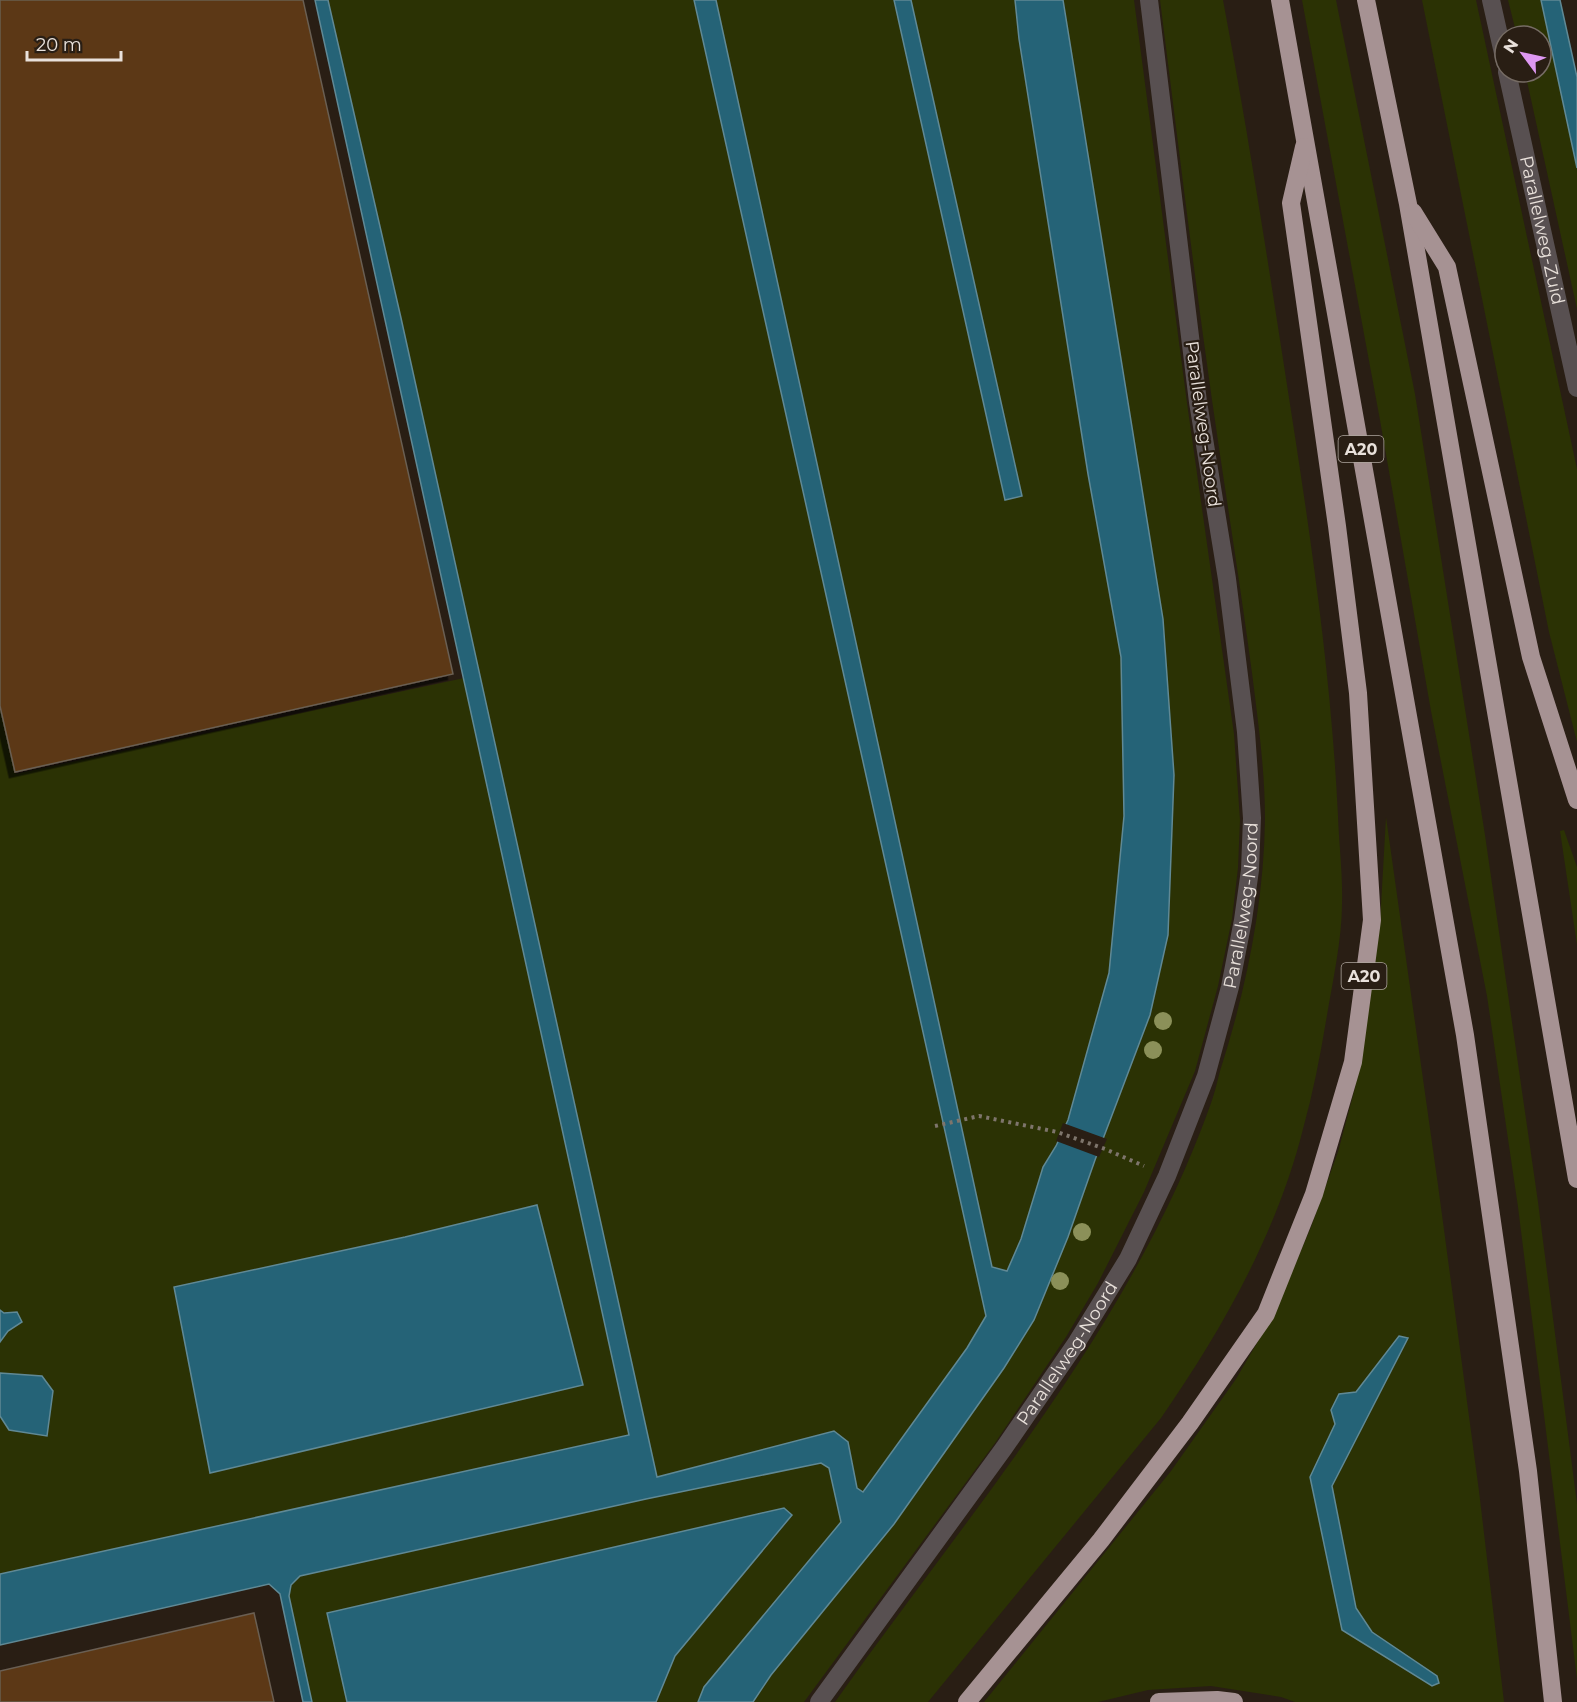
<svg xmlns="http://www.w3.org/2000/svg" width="1577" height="1702" font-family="Montserrat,sans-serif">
	<defs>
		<filter id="shadow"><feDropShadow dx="-5.5" dy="5.5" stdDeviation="0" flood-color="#0009"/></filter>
	</defs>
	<rect width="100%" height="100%" fill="#291e14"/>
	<g fill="#2b3204" fill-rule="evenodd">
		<polygon points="328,0 694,0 987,1316 967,1348 863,1492 857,1488 848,1442 834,1431 657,1477 401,318"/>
		<polygon points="716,0 894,0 1005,500 1022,496 911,0 1015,0 1019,39 1088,474 1121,657 1124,815 1109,973 1068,1120 1056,1146 1043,1167 1021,1239 1007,1271 992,1267"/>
		<polygon points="1063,0 1134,0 1187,403 1234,734 1240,820 1238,868 1232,919 1218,986 1195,1071 1144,1192 1098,1283 1066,1337 995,1443 804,1702 753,1702 771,1675 894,1524 1004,1368 1034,1320 1068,1237 1095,1160 1150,1015 1168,935 1174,775 1163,619"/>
		<path d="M1160,0H1223C1251,147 1273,295 1296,443C1315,567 1332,691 1338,816C1339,845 1343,875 1342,904C1342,940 1332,985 1326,1021C1320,1057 1313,1093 1303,1129C1277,1233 1222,1330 1161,1418L928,1702H835C970,1511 1130,1329 1210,1106C1214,1095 1217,1083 1220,1071C1246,990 1264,904 1265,819C1265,770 1258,721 1252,673C1240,582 1225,491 1212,400C1193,267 1177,133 1160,0Z"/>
		<polygon points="1302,0 1336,0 1415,394 1485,835 1538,1202 1577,1504 1577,1679 1518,1207 1487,996 1431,711 1380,420"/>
		<polygon points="1422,0 1476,0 1577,469 1577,742 1549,632"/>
		<polygon points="1508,0 1541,0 1577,168 1577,309 1525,72 1541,72 1541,36 1517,36"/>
		<path d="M464,678L629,1435L0,1574V1416L9,1430L42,1376L0,1373V1342L8,1331L4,1313L0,1310V707L16,774ZM537,1205L211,1473H210L174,1287L405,1237Z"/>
		<path d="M1386,817L1438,1185L1479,1491L1504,1702H1295L1281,1697L1211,1686L1148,1690L1098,1702H984L1171,1471L1236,1379L1275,1312L1311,1227L1338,1152L1355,1088L1380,923ZM1399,1336L1408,1339L1332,1486L1356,1608L1372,1632L1437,1676L1438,1683L1432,1686L1342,1629L1310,1477L1335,1424L1331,1410L1356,1392Z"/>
		<polygon points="1564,830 1577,867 1577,945 1560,831"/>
		<polygon points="821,1463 829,1468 841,1522 704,1687 698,1702 656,1702 675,1656 792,1516 328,1613 347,1702 312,1702 289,1596 291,1585 300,1576 646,1499"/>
	</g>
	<g fill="#256377" stroke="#608995" stroke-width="1.5">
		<polygon points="315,0 328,0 401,318 657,1477 834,1431 848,1442 857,1488 863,1492 967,1348 986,1316 694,0 716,0 992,1267 1007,1271 1021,1239 1043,1167 1056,1146 1068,1120 1109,973 1124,816 1121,657 1088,474 1019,39 1015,0 1063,0 1163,619 1174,775 1168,935 1150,1015 1095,1160 1068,1237 1034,1320 1004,1368 894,1524 771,1675 753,1702 698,1702 704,1687 841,1522 829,1468 821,1463 646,1499 300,1576 291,1585 289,1596 312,1702 303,1702 280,1594 269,1584 0,1645 0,1574 629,1435"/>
		<polygon points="894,0 911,0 1022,496 1005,500"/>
		<polygon points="1541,0 1560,0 1577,77 1577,168"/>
		<polygon points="537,1205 583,1385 210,1473 174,1287 405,1237"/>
		<polygon points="0,1310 4,1313 17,1312 22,1322 8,1331 0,1342"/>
		<polygon points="1399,1336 1408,1338 1332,1486 1356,1608 1372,1632 1437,1676 1439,1683 1432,1686 1342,1630 1310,1477 1335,1424 1331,1410 1339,1394 1356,1392"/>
		<polygon points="0,1373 42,1376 53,1391 47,1436 9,1430 0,1416"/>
		<polygon points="784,1508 792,1515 675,1656 656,1702 347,1702 327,1613"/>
	</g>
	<polygon fill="#291e14" points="1063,1123 1107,1139 1099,1157 1056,1141"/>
	<g fill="#5b3913" stroke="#6a5e52" stroke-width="1.5" filter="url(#shadow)">
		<polygon points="0,0 303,0 453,674 15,772 0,706"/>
		<polygon points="254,1613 274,1702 0,1702 0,1671"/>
	</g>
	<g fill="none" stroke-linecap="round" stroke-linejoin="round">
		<polyline stroke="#7e756c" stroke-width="4" stroke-dasharray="3 4.5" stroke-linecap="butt" points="935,1126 979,1116 1057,1132 1105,1149 1144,1166"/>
		<g stroke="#585051" stroke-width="18">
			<polyline points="1491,0 1505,62"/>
			<path id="s1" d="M1507,72L1577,388"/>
			<path id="s2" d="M819,1702L1004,1448L1077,1342L1128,1259L1167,1176L1206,1076L1230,987L1243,920L1250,870L1252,818L1246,732L1227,579L1198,402L1149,0"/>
		</g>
		<g stroke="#a69293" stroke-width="18">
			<polyline points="1280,0 1465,1035 1528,1471 1553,1702"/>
			<polyline points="1366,0 1408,204 1577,1179"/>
			<polyline points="1413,212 1447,267 1531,657 1577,800"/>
			<polyline points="967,1702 1101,1540 1190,1423 1266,1314 1314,1194 1353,1062 1372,920 1358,693 1337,526 1291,203 1304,147"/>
			<polyline points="1159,1702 1217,1700 1234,1702"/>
		</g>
	</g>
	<g fill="#8b9059">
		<circle cx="1163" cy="1021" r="9"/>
		<circle cx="1153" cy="1050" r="9"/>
		<circle cx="1082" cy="1232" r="9"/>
		<circle cx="1060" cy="1281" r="9"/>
	</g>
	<g text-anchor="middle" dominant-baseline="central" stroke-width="4.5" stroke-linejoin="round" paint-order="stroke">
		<g fill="#291e14" stroke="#afa69f" stroke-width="1.5">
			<rect x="1338.5" y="436" width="45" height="26" rx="4.5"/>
			<rect x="1341.5" y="963" width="45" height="26" rx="4.5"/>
		</g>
		<g font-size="16" font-weight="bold" fill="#e9e1db">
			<text x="1361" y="449">A20</text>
			<text x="1364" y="976">A20</text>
		</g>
		<g font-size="18" fill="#e9e1db" stroke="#291e14">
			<text stroke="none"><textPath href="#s1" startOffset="162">Parallelweg-Zuid</textPath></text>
			<text transform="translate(1203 424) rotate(82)">Parallelweg-Noord</text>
			<text stroke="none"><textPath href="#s2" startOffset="914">Parallelweg-Noord</textPath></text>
			<text stroke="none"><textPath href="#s2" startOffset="428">Parallelweg-Noord</textPath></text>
		</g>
	</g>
	<g transform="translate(1523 54) rotate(303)"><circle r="28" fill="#291e14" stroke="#766c64" stroke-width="1.5"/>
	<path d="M0-4.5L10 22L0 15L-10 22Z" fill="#de98f2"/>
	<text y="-9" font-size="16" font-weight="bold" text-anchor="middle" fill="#e9e1db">N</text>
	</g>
	<path d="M27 51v9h94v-9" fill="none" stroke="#e9e1db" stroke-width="3"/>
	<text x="36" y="51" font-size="18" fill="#e9e1db" stroke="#291e14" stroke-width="4.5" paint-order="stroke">20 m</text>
</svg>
